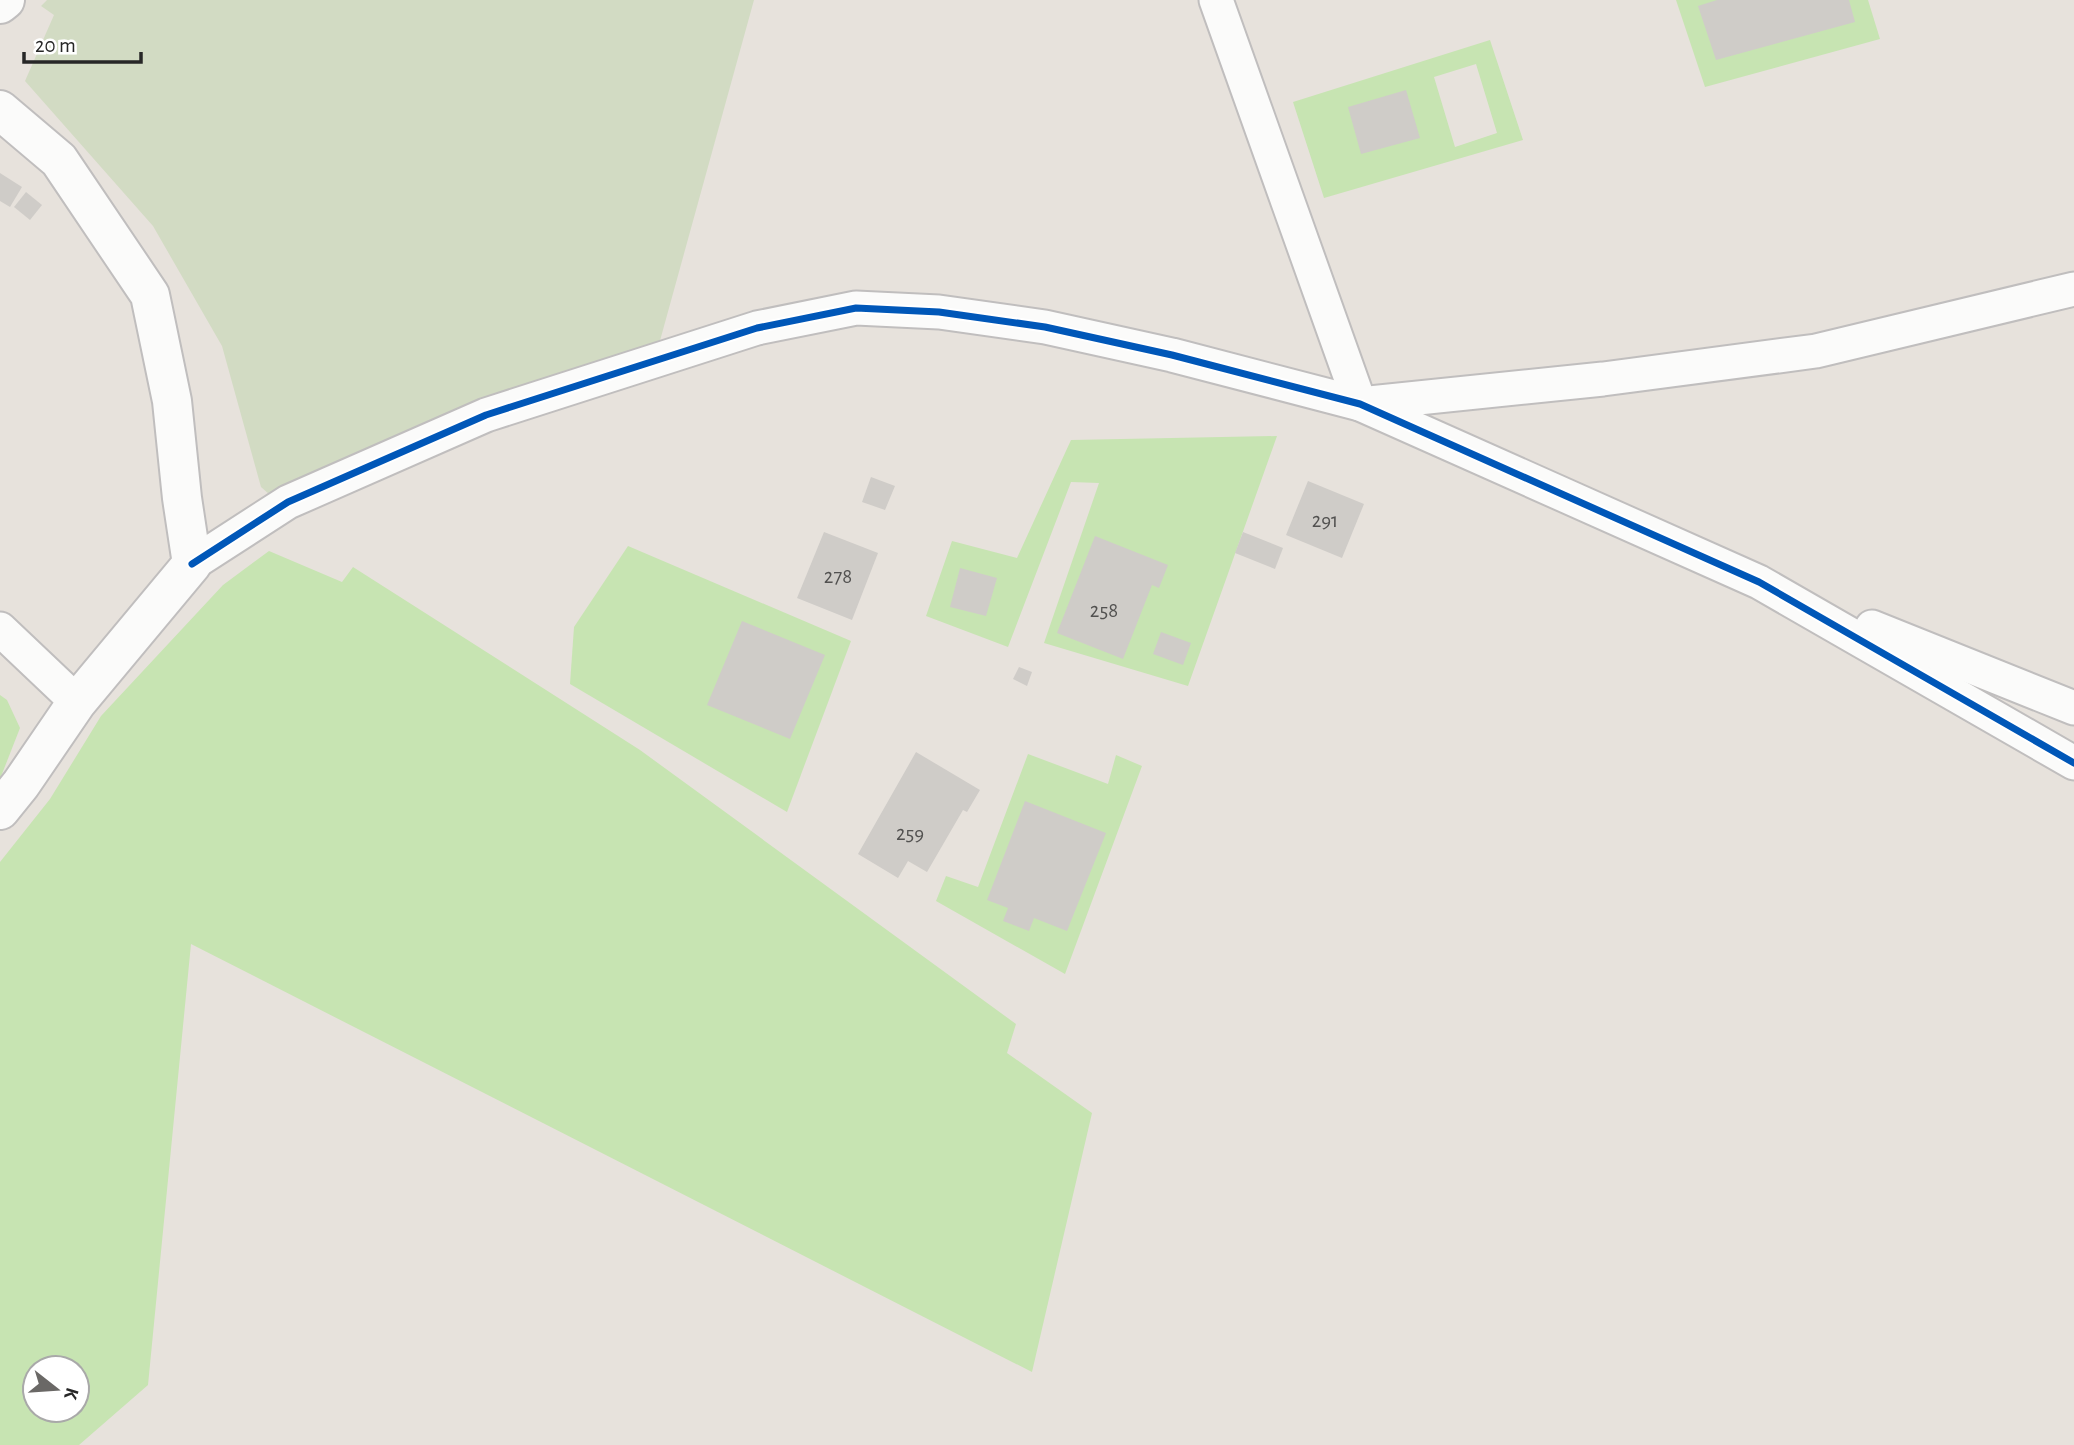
<svg xmlns="http://www.w3.org/2000/svg" width="2074" height="1445" font-family="'Alegreya Sans',sans-serif">
	<rect width="100%" height="100%" fill="#e7e2dc"/>
	<g fill="#c7e4b2" fill-rule="evenodd">
		<polygon points="1676,0 1868,0 1880,39 1705,87"/>
		<path d="M1490,40L1523,140L1324,198L1293,102ZM1476,64L1497,133L1455,147L1434,77Z"/>
		<polygon points="1277,436 1188,686 1044,643 1099,483 1071,482 1008,647 926,616 952,541 1017,558 1071,440"/>
		<polygon points="628,546 851,641 787,812 570,684 574,627"/>
		<path d="M269,551L342,582L353,567L640,750L1016,1024L1007,1053L1092,1113L1032,1372L191,944L148,1385L79,1445H0V862L50,799L101,716L223,585ZM35,1368H77V1410H35Z"/>
		<polygon points="0,695 7,700 20,728 0,779"/>
		<polygon points="1028,754 1108,784 1116,755 1142,766 1065,974 936,901 946,876 978,887"/>
	</g>
	<polygon fill="#d2dbc3" points="47,0 754,0 653,366 287,510 261,487 222,346 153,226 25,81 54,15 41,6"/>
	<g fill="#cfccc8">
		<polygon points="1717,0 1849,0 1855,22 1716,60 1698,6"/>
		<polygon points="1406,90 1420,138 1361,154 1348,107"/>
		<polygon points="0,173 22,187 10,207 0,201"/>
		<polygon points="26,192 42,205 30,220 14,207"/>
		<polygon points="871,477 895,486 885,510 862,502"/>
		<polygon points="1308,481 1364,504 1342,558 1286,535"/>
		<polygon points="824,532 878,553 852,620 797,598"/>
		<polygon points="1243,532 1283,548 1275,569 1235,553"/>
		<polygon points="1095,536 1168,565 1159,588 1152,585 1123,659 1057,633"/>
		<polygon points="960,568 997,578 986,616 950,607"/>
		<polygon points="742,621 825,655 790,739 707,705"/>
		<polygon points="1161,632 1191,643 1183,665 1153,654"/>
		<polygon points="1019,667 1032,672 1027,686 1013,679"/>
		<polygon points="916,752 980,790 967,812 963,810 927,872 908,861 898,878 858,854"/>
		<polygon points="1025,801 1106,833 1067,931 1034,918 1029,931 1003,921 1008,908 987,900"/>
	</g>
	<g fill="none" stroke-linecap="round" stroke-linejoin="round">
		<g stroke="#c0bebe" stroke-width="37">
			<g id="minor">
				<polyline points="1216,0 1360,404 1603,379 1816,351 2074,289"/>
				<polyline points="192,564 288,502 486,415 757,328 856,308 939,312 1045,327 1172,355 1360,404 1759,582 2074,763"/>
				<polyline points="1872,627 2074,708"/>
				<polyline points="0,629 77,702"/>
			</g>
		</g>
		<g stroke="#c0bebe" stroke-width="42">
			<g id="tertiary">
				<polyline points="0,4 5,0"/>
				<polyline points="0,110 59,160 150,295 172,401 182,498 192,564 77,702 21,784 0,810"/>
			</g>
		</g>
		<use href="#minor" stroke="#fbfbfa" stroke-width="33"/>
		<use href="#tertiary" stroke="#fbfbfa" stroke-width="38"/>
		<g stroke="#fff" stroke-width="11">
			<polyline id="cycleway" points="192,564 288,502 486,415 757,328 856,308 939,312 1045,327 1172,355 1360,404 1759,582 2074,763"/>
		</g>
		<use href="#cycleway" stroke="#0057b8" stroke-width="7"/>
	</g>
	<g text-anchor="middle" dominant-baseline="central" stroke-width="5" stroke-linejoin="round" paint-order="stroke">
		<g font-size="21" fill="#525150">
			<text x="1325" y="520">291</text>
			<text x="838" y="576">278</text>
			<text x="1104" y="610">258</text>
			<text x="910" y="833">259</text>
		</g>
	</g>
	<g transform="translate(56 1389) rotate(107)"><circle r="33" fill="#ffffff" stroke="#a9a9a9" stroke-width="2"/>
	<path d="M0-5L12 26L0 18L-12 26Z" fill="#6a6866"/>
	<text y="-10" font-size="19" font-weight="bold" text-anchor="middle" fill="#272727">K</text>
	</g>
	<path d="M24 52v10h117v-10" fill="none" stroke="#272727" stroke-width="3.5"/>
	<text x="35" y="52" font-size="21" fill="#272727" stroke="#ffffff" stroke-width="5" paint-order="stroke">20 m</text>
</svg>
